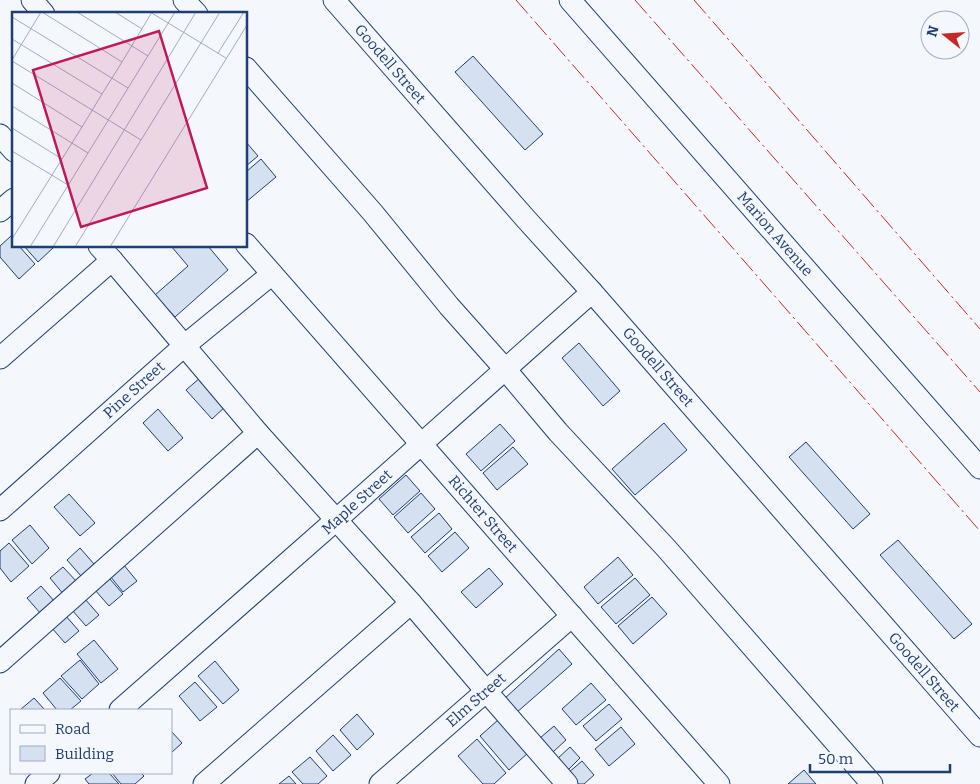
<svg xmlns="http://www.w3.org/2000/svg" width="980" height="784" font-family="Bitter,serif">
	<rect width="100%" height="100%" fill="#f4f7fb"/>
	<g fill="#d5e0f0" stroke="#1d3f73">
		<polygon points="473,56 543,134 525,150 455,72"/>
		<polygon points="246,142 258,156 246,166"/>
		<polygon points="261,159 276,177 246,202 246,172"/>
		<polygon points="11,236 14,240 14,246 19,246 35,264 19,279 0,257 0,246"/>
		<polygon points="24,246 53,246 54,247 38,262"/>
		<polygon points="171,246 208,246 228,270 175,317 155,295 188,266"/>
		<polygon points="579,343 620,391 603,406 562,358"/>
		<polygon points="201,377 226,406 212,419 186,390"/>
		<polygon points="158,409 183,438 168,451 143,423"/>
		<polygon points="664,423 687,450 635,495 612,469"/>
		<polygon points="500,424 515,441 481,471 466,454"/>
		<polygon points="806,442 870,514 853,529 789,457"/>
		<polygon points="513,447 528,464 497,490 483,473"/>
		<polygon points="406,475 420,491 393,515 379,499"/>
		<polygon points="421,493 435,509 408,533 394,517"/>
		<polygon points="69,494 95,523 80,536 54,507"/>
		<polygon points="439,513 452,529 425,553 411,537"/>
		<polygon points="30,525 49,548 32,564 12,540"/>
		<polygon points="455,532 469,548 442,572 428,556"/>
		<polygon points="898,540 972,624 954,639 880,555"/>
		<polygon points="9,543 29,566 11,582 0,568 0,551"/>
		<polygon points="80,548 94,564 81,576 67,560"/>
		<polygon points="618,557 633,575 598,604 584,587"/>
		<polygon points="123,564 137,581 123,592 110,576"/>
		<polygon points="63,567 78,583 64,595 50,578"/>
		<polygon points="489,568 503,584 476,608 461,592"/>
		<polygon points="109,578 123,594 109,606 95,590"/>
		<polygon points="635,578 650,595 616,624 601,607"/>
		<polygon points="41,586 55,602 41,614 27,598"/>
		<polygon points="652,597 667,614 633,644 618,626"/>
		<polygon points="85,599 99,615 86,626 72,610"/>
		<polygon points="65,615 79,631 65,643 51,627"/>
		<polygon points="94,640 118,669 101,683 77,654"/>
		<polygon points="559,649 572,664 516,713 504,699"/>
		<polygon points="80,660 99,684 82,699 61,676"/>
		<polygon points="215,661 239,690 223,704 198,676"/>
		<polygon points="60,678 81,701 70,710 57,710 43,693"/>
		<polygon points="195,682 217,707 200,721 179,696"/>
		<polygon points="591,683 606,700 576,725 562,709"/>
		<polygon points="34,698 45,710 20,710"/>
		<polygon points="609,704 622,719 596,741 583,726"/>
		<polygon points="357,714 374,734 357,750 340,730"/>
		<polygon points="498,720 528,753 509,770 480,736"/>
		<polygon points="554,726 566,740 553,752 540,738"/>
		<polygon points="621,727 635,744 609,766 595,749"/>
		<polygon points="171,731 182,743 171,753"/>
		<polygon points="333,735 351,755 333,771 316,751"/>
		<polygon points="477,739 506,773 494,784 483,784 458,756"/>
		<polygon points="570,747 580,758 567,771 556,760"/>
		<polygon points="310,757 327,776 318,784 303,784 292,772"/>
		<polygon points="582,761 594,775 584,784 578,784 568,773"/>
		<polygon points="804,770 816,784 788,784"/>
		<polygon points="93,773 109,773 119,784 89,784 85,779"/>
		<polygon points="112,773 141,773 144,776 135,784 121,784"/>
		<polygon points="289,776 296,784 279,784"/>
	</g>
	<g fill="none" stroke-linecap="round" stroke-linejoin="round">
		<g stroke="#1d3f73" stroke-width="23">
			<g id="minor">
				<polyline points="32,0 44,14"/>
				<polyline points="184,0 197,14"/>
				<polyline points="334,0 525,218 592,292 980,736"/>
				<polyline points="570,0 980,468"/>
				<polyline points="246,68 373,213 449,306 505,369 558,432 666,548 872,784"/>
				<polyline points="0,135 14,151"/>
				<polyline points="0,211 14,199"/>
				<polyline points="246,244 719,784"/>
				<polyline points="0,358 112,260 99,246"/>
				<polyline points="0,510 184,346 272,274"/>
				<polyline points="411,603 486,691 567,784"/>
				<polyline points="0,662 258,433 112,260"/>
				<polyline points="120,710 336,520 592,292"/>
				<polyline points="36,784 49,773"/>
				<polyline points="204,784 411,603 258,433"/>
				<polyline points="380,784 572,616"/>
			</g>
		</g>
		<use href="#minor" stroke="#f4f7fb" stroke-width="21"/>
		<g stroke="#c62828" stroke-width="1" stroke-dasharray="18 4 2.5 4" stroke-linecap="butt">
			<polyline points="516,0 980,531"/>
			<polyline points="635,0 980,392"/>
			<polyline points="694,0 980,329"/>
		</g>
	</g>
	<g text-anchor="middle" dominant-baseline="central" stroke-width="4" stroke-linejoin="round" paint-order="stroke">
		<g font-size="15" fill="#1d3f73" stroke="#f4f7fb">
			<text transform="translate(390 64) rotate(49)">Goodell Street</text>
			<text transform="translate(775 234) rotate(49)">Marion Avenue</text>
			<text transform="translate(658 367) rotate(49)">Goodell Street</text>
			<text transform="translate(134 390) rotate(-42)">Pine Street</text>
			<text transform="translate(357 502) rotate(-42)">Maple Street</text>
			<text transform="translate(483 514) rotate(49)">Richter Street</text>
			<text transform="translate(924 672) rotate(49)">Goodell Street</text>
			<text transform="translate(476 700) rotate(-41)">Elm Street</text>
		</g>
	</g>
	<g transform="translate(12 12)">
		<rect width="235" height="235" fill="#f4f7fb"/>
		<path fill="none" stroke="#9eadc5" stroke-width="1" d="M30,0L110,50L140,0M65,0L136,44M103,0L130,17M138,0L214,46M0,5L116,76M0,27L90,82L110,50M206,41L232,0M0,48L29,0M0,49L129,128M0,71L70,115L90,82M0,94L76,141M0,116L50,147M0,139L56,173M0,227L70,115M18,235L163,0M41,235L184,0M63,235L208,0M98,235L235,13"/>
		<path fill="#c2185b" fill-opacity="0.15" stroke="#c2185b" stroke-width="2.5" d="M147,19L195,176L69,215L21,58Z"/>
		<rect width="235" height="235" fill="none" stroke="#1d3f73" stroke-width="2.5"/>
	</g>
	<rect x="10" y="709" width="162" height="65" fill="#f4f7fb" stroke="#9eadc5"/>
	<rect x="20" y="725" width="25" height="8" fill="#f4f7fb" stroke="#9eadc5"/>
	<text x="55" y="734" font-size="15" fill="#1d3f73">Road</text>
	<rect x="20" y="746" width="25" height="15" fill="#d5e0f0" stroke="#9eadc5"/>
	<text x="55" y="759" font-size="15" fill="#1d3f73">Building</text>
	<g transform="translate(945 35) rotate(287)"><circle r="24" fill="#f4f7fb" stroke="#9eadc5"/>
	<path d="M0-4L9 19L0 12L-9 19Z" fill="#c62828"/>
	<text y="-8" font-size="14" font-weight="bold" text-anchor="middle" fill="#1d3f73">N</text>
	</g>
	<path d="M810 764v8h140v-8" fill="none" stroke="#1d3f73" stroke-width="2.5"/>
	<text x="818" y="764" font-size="15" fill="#1d3f73" stroke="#f4f7fb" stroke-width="4" paint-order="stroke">50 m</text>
</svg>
